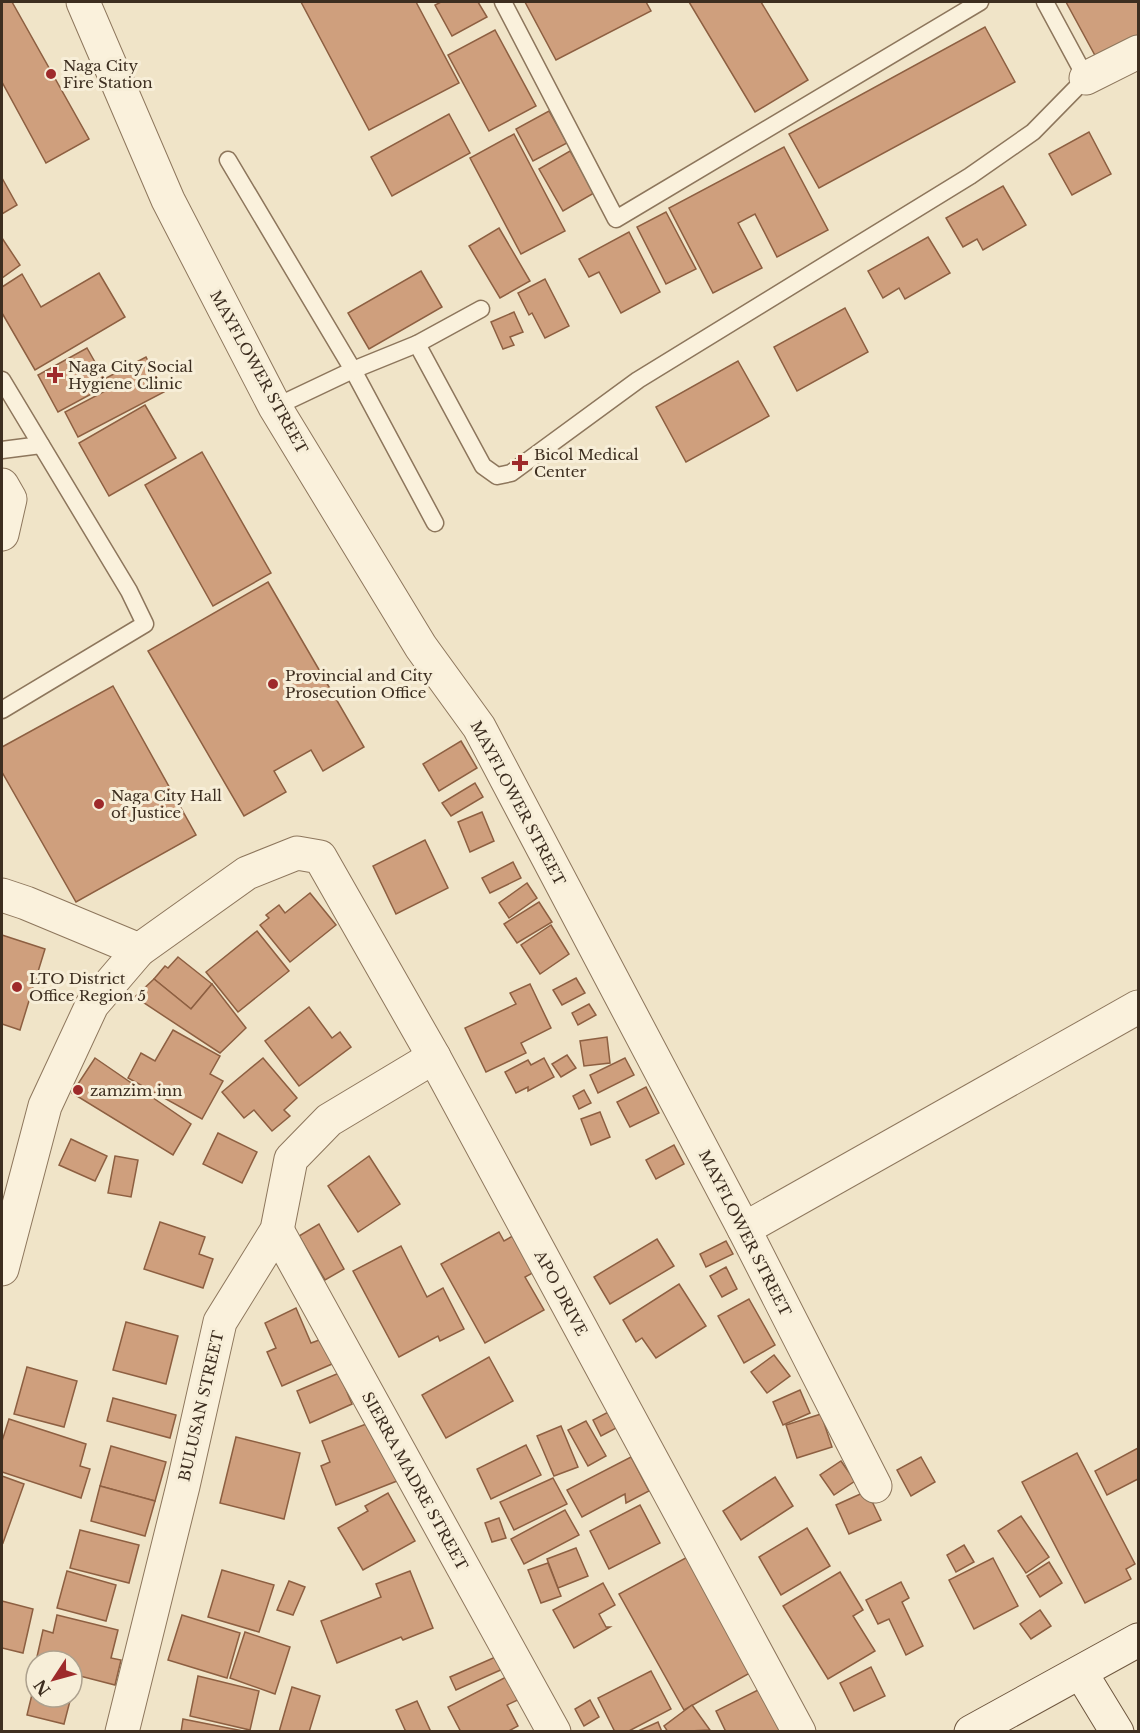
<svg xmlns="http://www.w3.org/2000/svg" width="1140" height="1733" font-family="'Libre Baskerville',serif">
	<rect width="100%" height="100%" fill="#f0e4c8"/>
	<g fill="#cf9f7d" stroke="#8d5f41" stroke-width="1.5">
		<polygon points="2,2 12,2 89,139 46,163 2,82"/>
		<polygon points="301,2 416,2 459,83 369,130"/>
		<polygon points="441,2 478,2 487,17 452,36 435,5"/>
		<polygon points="525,2 646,2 651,11 556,60"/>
		<polygon points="689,2 761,2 808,80 755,112"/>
		<polygon points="1066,2 1138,2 1138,36 1097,59"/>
		<polygon points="985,27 1015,82 819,188 789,134"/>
		<polygon points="495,30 536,106 489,131 448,55"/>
		<polygon points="549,111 567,143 533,161 516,129"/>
		<polygon points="449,114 470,153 392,196 371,157"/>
		<polygon points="1089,132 1111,174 1072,195 1049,154"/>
		<polygon points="514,134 565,231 521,254 470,158"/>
		<polygon points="784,147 828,230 777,257 755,214 738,223 762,268 713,293 669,208"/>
		<polygon points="570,151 594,193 563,211 539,169"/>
		<polygon points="2,178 17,205 2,214"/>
		<polygon points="1003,186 1026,225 983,250 977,239 963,247 946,218"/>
		<polygon points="666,212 696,269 666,284 637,227"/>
		<polygon points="499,228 530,281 500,298 469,246"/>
		<polygon points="629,232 660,292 621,313 599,272 589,277 579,259"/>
		<polygon points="928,237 950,273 905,299 899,288 883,298 868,271"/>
		<polygon points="2,238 20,265 2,278"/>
		<polygon points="421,271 442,307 369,349 348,313"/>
		<polygon points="99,273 125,317 35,370 2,313 2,287 22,274 41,307"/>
		<polygon points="545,279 569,326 545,338 532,313 529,315 518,293"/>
		<polygon points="845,308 868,352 797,391 774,347"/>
		<polygon points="514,312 523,332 510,337 514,345 503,349 491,322"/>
		<polygon points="87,348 108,385 58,412 38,375"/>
		<polygon points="146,357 164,392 78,437 65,412 111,388 106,378"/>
		<polygon points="738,361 769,416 686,462 656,407"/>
		<polygon points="145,405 176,458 109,496 79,443"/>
		<polygon points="202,452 271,573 213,606 145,485"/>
		<polygon points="268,582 364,747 323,771 311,750 274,771 286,792 244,816 148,651"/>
		<polygon points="113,686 196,835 76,902 2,772 2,747"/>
		<polygon points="461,741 477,768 439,791 423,764"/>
		<polygon points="475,783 483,797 451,816 442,803"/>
		<polygon points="482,812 494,841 470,852 458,822"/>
		<polygon points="425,840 448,888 396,914 373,866"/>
		<polygon points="513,862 521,878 490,893 482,878"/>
		<polygon points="527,883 537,898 509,918 499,903"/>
		<polygon points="310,893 336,925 290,962 260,925 269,918 266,915 279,905 285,913"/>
		<polygon points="539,902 552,922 517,943 504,924"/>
		<polygon points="551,925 569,954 540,974 521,945"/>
		<polygon points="257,931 289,971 238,1012 206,972"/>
		<polygon points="2,935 45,949 20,1030 2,1024"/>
		<polygon points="178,957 212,984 191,1009 154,979 165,966 168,968"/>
		<polygon points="576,978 585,993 562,1005 553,990"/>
		<polygon points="154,979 191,1009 212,984 246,1028 220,1053 135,997"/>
		<polygon points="530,984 551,1028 521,1043 526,1053 486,1072 465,1028 516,1004 510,993"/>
		<polygon points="589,1004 596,1015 578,1025 572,1013"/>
		<polygon points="309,1007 332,1038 340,1032 351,1047 299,1086 265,1041"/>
		<polygon points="173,1030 220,1056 210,1074 223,1081 202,1119 128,1078 141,1053 155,1061"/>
		<polygon points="607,1037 610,1063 584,1066 580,1041"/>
		<polygon points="567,1055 576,1068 561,1077 552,1064"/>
		<polygon points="95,1058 191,1124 173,1155 72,1093"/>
		<polygon points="263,1058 297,1098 284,1110 290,1116 272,1131 254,1110 244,1118 222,1092"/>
		<polygon points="544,1058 554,1077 528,1091 528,1087 516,1093 505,1072 528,1060 531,1065"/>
		<polygon points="625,1058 634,1075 598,1093 590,1075"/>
		<polygon points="646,1087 659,1113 630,1127 617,1102"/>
		<polygon points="584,1090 591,1103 579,1109 573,1096"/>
		<polygon points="600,1112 610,1137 591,1145 581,1119"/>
		<polygon points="218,1133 257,1152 242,1183 203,1164"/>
		<polygon points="71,1139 107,1156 95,1181 59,1165"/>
		<polygon points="674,1145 684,1164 656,1179 646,1160"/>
		<polygon points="115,1156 138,1160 131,1197 108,1193"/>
		<polygon points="369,1156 400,1204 358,1232 328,1186"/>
		<polygon points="160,1222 205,1237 199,1254 213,1259 203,1288 144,1269"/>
		<polygon points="319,1224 344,1269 325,1280 299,1236"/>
		<polygon points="499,1232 504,1241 518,1233 538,1270 525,1277 544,1310 485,1343 441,1264"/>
		<polygon points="657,1239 674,1266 610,1304 594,1277"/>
		<polygon points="726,1241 733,1254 706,1267 700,1254"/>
		<polygon points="401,1246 427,1297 443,1288 464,1329 440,1341 438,1336 399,1357 353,1271"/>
		<polygon points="726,1267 737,1289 722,1297 710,1276"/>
		<polygon points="679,1284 706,1326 656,1358 642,1338 636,1342 623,1320"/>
		<polygon points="749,1299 775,1345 744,1363 718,1316"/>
		<polygon points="296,1308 311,1343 322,1339 332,1364 282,1386 267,1352 276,1348 265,1323"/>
		<polygon points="126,1322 178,1336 166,1384 113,1370"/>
		<polygon points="774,1355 790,1376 767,1393 751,1372"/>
		<polygon points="489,1357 513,1401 446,1438 422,1395"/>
		<polygon points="27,1367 77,1381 64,1427 14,1414"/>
		<polygon points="339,1373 352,1404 310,1423 297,1391"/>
		<polygon points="800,1390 810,1413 783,1425 773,1402"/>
		<polygon points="113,1398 176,1415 170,1438 107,1421"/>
		<polygon points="614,1409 622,1425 601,1436 593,1420"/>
		<polygon points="821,1414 832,1447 797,1458 786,1425"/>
		<polygon points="9,1419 86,1444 80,1466 90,1469 81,1498 2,1472 2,1441"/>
		<polygon points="374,1421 397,1481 336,1505 321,1466 330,1462 322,1441"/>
		<polygon points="586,1421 606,1456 588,1466 568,1430"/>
		<polygon points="561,1426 578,1467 554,1476 537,1436"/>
		<polygon points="236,1437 300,1453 284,1519 220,1503"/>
		<polygon points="526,1445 541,1475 491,1499 477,1469"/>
		<polygon points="111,1446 166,1462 155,1501 100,1486"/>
		<polygon points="1138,1448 1138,1479 1107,1495 1095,1471"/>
		<polygon points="1077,1453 1135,1564 1126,1569 1131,1579 1085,1603 1022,1482"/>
		<polygon points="631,1457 649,1491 626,1503 625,1494 582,1517 567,1490"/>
		<polygon points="921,1457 935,1482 911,1496 897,1470"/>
		<polygon points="841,1461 855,1481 834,1495 820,1475"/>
		<polygon points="2,1476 24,1484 3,1543 2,1542"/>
		<polygon points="775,1477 793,1506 741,1540 723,1511"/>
		<polygon points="553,1478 567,1504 514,1530 500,1502"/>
		<polygon points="100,1486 155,1501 145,1536 91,1521"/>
		<polygon points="867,1491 881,1520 849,1534 836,1505"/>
		<polygon points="388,1493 415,1541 363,1570 338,1528 368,1511 365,1506"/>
		<polygon points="640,1505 660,1543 609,1569 590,1531"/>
		<polygon points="565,1510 579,1535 524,1564 511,1539"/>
		<polygon points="1021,1516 1049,1557 1026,1573 998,1531"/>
		<polygon points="499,1518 506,1538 492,1542 485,1523"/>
		<polygon points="807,1528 830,1566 781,1595 759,1557"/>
		<polygon points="80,1530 139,1545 129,1583 70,1568"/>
		<polygon points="964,1545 974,1562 956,1572 947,1555"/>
		<polygon points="576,1548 588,1576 558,1588 547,1559"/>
		<polygon points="693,1554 757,1669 684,1710 619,1594"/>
		<polygon points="993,1558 1018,1606 974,1629 949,1580"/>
		<polygon points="1049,1562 1062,1583 1040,1597 1027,1576"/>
		<polygon points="548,1563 561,1596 541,1603 528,1570"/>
		<polygon points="222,1570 274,1585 259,1632 208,1617"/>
		<polygon points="67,1571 116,1585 106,1621 57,1608"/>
		<polygon points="410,1571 433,1628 403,1640 401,1637 337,1663 321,1621 381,1597 376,1584"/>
		<polygon points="840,1572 863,1610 853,1616 875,1651 828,1679 783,1606"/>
		<polygon points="289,1581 305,1587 293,1615 277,1610"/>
		<polygon points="901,1582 909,1598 902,1602 923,1646 906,1655 889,1619 878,1624 866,1600"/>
		<polygon points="603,1583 615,1605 599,1614 606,1627 610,1627 574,1648 553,1610"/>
		<polygon points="2,1601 33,1609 23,1653 2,1648"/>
		<polygon points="1040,1610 1051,1626 1031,1639 1020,1624"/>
		<polygon points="57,1615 118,1630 111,1658 121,1660 115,1685 72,1674 72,1661 36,1661 36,1680 32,1679 43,1630 53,1633"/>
		<polygon points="182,1615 240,1633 227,1678 168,1660"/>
		<polygon points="245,1632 290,1647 275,1694 230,1678"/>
		<polygon points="500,1655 505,1668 456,1690 450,1677"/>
		<polygon points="871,1667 885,1696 854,1711 840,1683"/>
		<polygon points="651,1671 671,1709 627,1732 615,1732 598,1698"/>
		<polygon points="198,1676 259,1691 250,1730 190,1716"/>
		<polygon points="508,1676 520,1699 507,1705 518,1726 507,1732 461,1732 448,1707"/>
		<polygon points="34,1686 36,1687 36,1697 71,1697 64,1724 27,1715"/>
		<polygon points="292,1687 320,1696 309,1732 279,1732"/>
		<polygon points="760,1689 781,1732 726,1732 716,1711"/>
		<polygon points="590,1700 599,1717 584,1726 575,1709"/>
		<polygon points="417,1701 431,1732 406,1732 396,1710"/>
		<polygon points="692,1705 710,1730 668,1732 664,1726"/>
		<polygon points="183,1719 248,1732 181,1732"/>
		<polygon points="658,1722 662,1732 636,1732"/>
	</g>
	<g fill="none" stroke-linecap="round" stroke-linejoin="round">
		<g stroke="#8d765c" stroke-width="19">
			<g id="lane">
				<polyline points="503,2 616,219 980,2"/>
				<polyline points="228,160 353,370 435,523"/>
				<polyline points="417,344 483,466 497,476 511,473 638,380 970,176 1033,132 1086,78 1045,2"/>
				<polyline points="2,380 129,591 145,624 2,710"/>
				<polyline points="275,407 353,370 417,344 481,309"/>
				<polyline points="2,450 41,445"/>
			</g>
		</g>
		<g stroke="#8d765c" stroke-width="35">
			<g id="street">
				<polyline points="83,2 168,200 275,407 421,647 479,727 744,1229 875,1486"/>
				<polyline points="1086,78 1138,52"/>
				<polyline points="2,485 10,499 2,534"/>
				<polyline points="2,895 26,903 139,950"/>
				<polyline points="744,1229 1138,1007"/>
				<polyline points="277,1230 554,1732"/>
				<polyline points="2,1269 45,1106 92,1005 139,950 247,873 297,853 320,857 434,1057 799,1732"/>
				<polyline points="122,1732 183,1486 220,1322 277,1230 291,1159 329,1120 434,1057"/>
			</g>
		</g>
		<g stroke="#6f573f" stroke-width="35">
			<g id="secondary">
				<polyline points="1081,1673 1117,1732"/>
				<polyline points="971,1732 1138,1640"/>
			</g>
		</g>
		<use href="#lane" stroke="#faf1dc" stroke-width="16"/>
		<use href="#street" stroke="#faf1dc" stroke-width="33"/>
		<use href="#secondary" stroke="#faf1dc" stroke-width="33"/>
	</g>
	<g fill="#9e2a2b" stroke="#f7eed8" stroke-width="2">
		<circle cx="51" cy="74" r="6"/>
		<path d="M52 366h6v6h6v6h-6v6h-6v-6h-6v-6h6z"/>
		<path d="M517 454h6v6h6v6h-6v6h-6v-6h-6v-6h6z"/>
		<circle cx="273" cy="684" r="6"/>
		<circle cx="99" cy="804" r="6"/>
		<circle cx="17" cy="987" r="6"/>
		<circle cx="78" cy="1090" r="6"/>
	</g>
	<g text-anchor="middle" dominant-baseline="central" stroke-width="6" stroke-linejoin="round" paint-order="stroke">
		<g font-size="15" fill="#3d2e20" stroke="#f7eed8" text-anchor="start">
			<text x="63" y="65">Naga City<tspan x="63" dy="17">Fire Station</tspan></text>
			<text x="68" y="366">Naga City Social<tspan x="68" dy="17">Hygiene Clinic</tspan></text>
			<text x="534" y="454">Bicol Medical<tspan x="534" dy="17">Center</tspan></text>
			<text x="285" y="675">Provincial and City<tspan x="285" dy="17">Prosecution Office</tspan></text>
			<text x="111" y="795">Naga City Hall<tspan x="111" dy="17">of Justice</tspan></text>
			<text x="29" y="978">LTO District<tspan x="29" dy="17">Office Region 5</tspan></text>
			<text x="90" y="1090">zamzim inn</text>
		</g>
		<g font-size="15" fill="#3d2e20" stroke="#f7eed8">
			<text transform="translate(259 372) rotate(61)">MAYFLOWER STREET</text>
			<text transform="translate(518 803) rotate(62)">MAYFLOWER STREET</text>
			<text transform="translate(745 1233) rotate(63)">MAYFLOWER STREET</text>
			<text transform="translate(561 1293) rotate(62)">APO DRIVE</text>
			<text transform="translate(201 1406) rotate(-77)">BULUSAN STREET</text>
			<text transform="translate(415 1481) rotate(61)">SIERRA MADRE STREET</text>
		</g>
	</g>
	<rect width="1140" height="1733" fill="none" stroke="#3d2e20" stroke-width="6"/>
	<g transform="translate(54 1679) rotate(234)"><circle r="28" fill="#f7eed8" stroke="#ada18e" stroke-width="1.5"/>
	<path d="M0-4.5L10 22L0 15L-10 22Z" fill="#9e2a2b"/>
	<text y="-9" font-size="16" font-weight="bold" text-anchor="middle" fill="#3d2e20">N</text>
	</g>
</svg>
